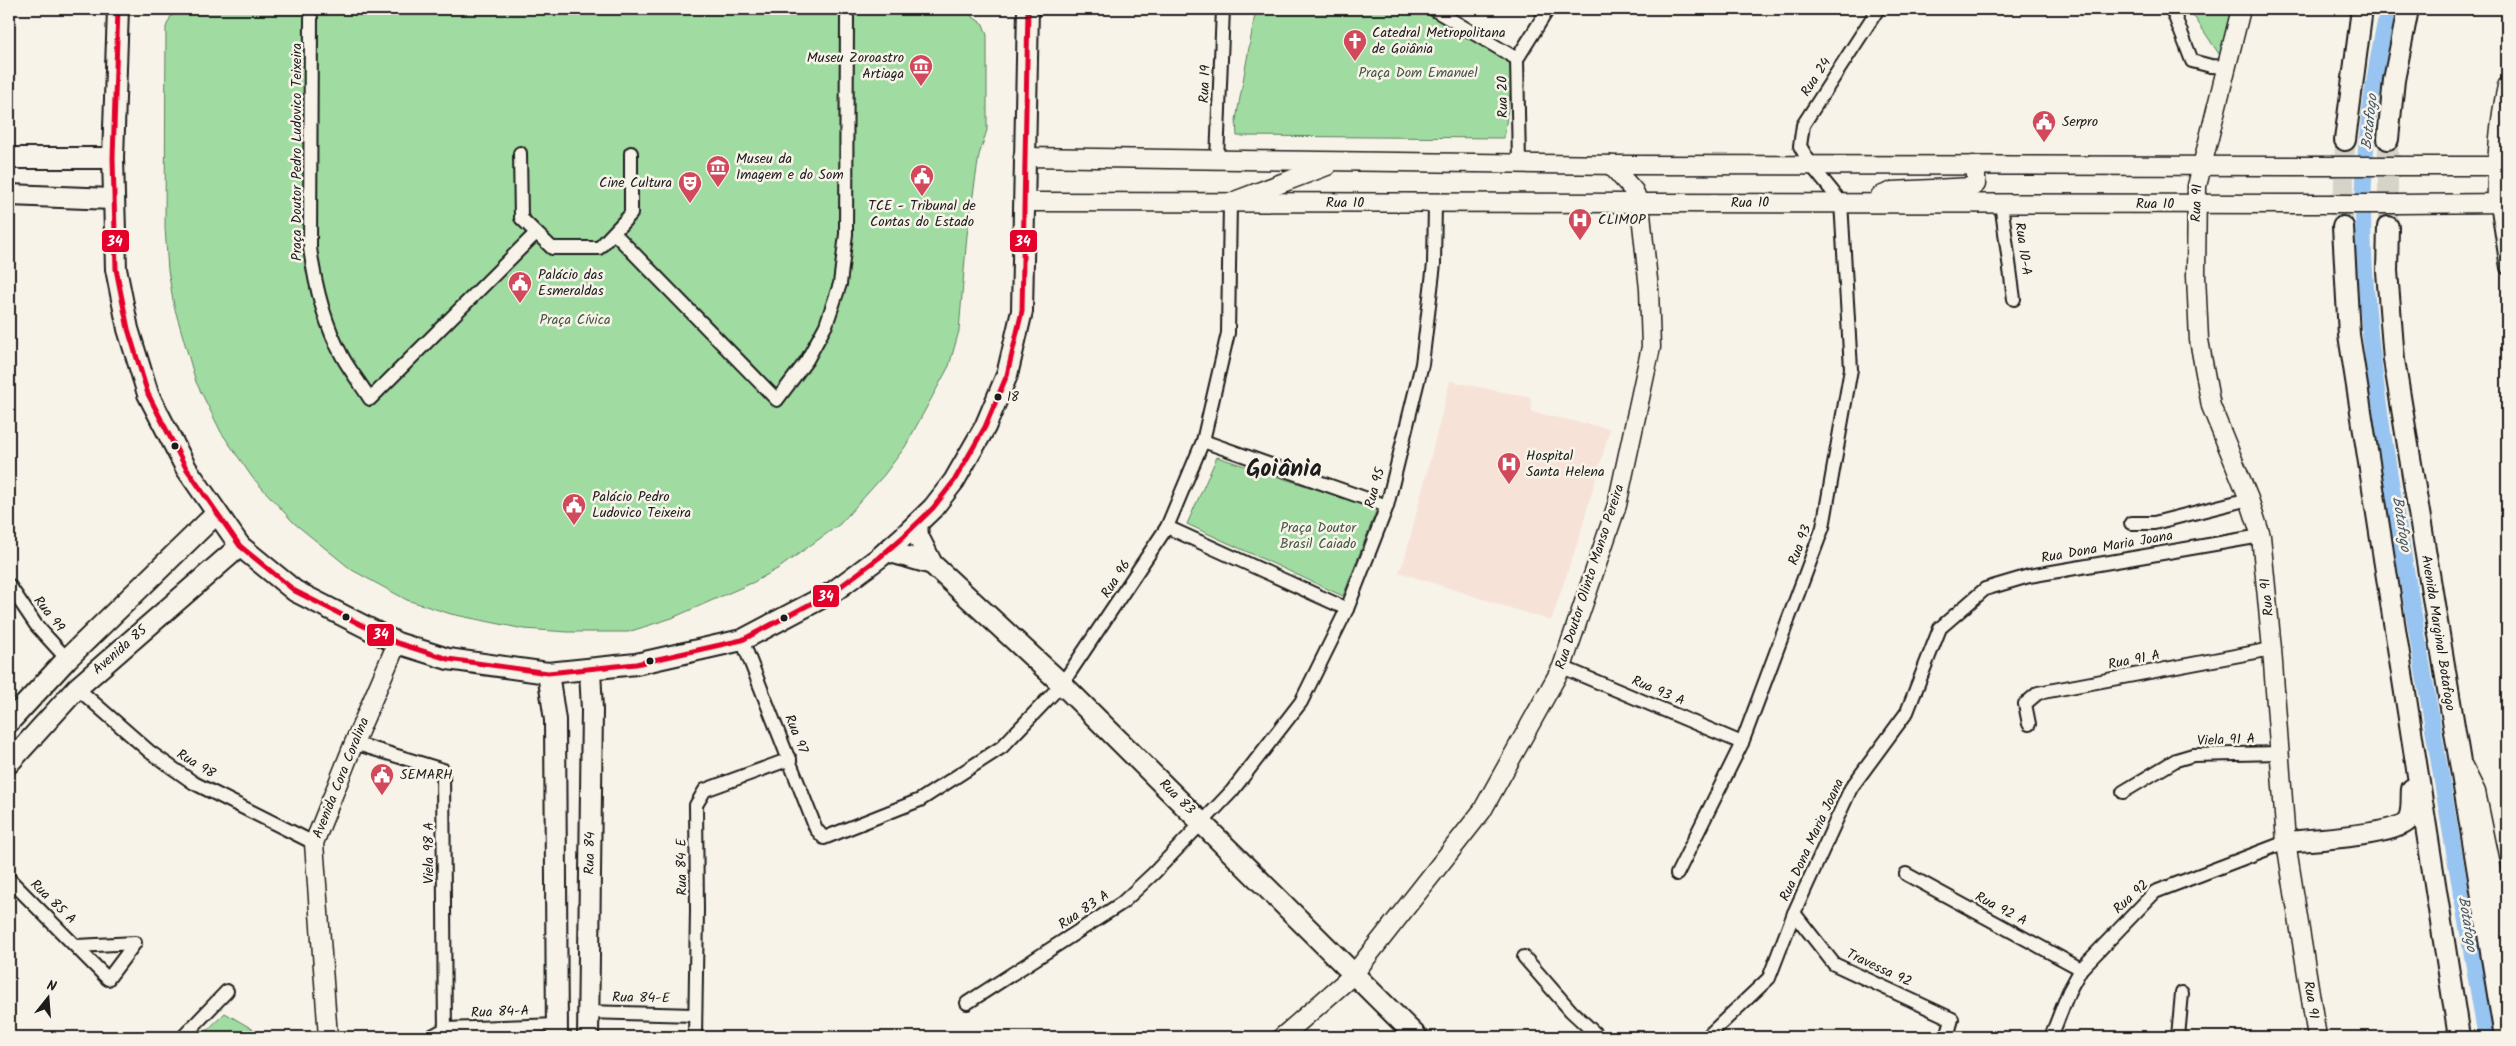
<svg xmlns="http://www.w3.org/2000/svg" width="2516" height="1046" font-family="Kalam,sans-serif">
	<rect width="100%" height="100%" fill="#f7f3e8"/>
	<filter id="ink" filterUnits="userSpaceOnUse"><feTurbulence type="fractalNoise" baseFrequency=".02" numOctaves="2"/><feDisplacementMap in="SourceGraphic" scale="10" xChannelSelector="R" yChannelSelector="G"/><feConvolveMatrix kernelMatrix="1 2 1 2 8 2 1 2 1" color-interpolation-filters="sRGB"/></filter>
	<g filter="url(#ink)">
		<polygon fill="#f7e2d8" points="1450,381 1531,398 1532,412 1610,429 1578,541 1551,621 1399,572 1405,558"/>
		<g fill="#a0dca2" stroke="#5e7c5f">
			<polygon points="184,9 367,12 378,9 963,10 983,24 987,35 987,130 979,155 967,235 959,331 949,366 905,447 884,475 840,524 779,568 754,582 672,618 628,632 568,632 524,629 451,614 407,600 352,570 294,523 252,477 221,432 196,382 174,306 168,270 165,228 166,27 171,16"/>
			<polygon points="1256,9 1435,9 1507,48 1514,65 1504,138 1237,136 1236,120"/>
			<polygon points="2189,9 2239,9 2230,50 2219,54"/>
			<polygon points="1217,457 1377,509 1343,596 1187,524"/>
			<polygon points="225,1013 266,1037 200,1037"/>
		</g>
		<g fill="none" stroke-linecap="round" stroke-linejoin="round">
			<path stroke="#97c4f1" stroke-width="16" d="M2388,9C2370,89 2360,170 2364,252C2369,372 2393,492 2413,610C2437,752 2461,895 2486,1037"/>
			<g stroke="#d6d3c9" stroke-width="20" stroke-dasharray="20 10" stroke-linecap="butt">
				<polyline points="2343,227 2345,140"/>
				<polyline points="2388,227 2388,139"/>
			</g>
			<g stroke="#1c1c1c" stroke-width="16">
				<g id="street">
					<polyline points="1433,9 1517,59"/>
					<polyline points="2172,9 2192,61 2211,66 2228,67"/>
					<path d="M311,18L310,248C315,285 324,323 342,356C350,371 361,384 370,399L536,233"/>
					<polyline points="520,153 521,218 552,248 599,248 631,214 631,153"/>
					<polyline points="1217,160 1223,9"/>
					<polyline points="1519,164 1517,59 1548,9"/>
					<polyline points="2001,203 2014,299"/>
					<polyline points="2497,203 2507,268"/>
					<polyline points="614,233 777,400 807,360 826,325 840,284 846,234 847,18"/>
					<polyline points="1203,441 1387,506"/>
					<polyline points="2131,523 2154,523 2249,499"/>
					<polyline points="1167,527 1347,609"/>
					<polyline points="9,585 36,625 67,659"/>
					<polyline points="742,640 816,829 824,838 920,800 1002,747 1062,684 1167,527 1203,441 1228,333 1230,203"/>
					<polyline points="1562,667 1742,743"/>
					<polyline points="77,688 150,752 194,783 314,843"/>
					<polyline points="2029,724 2025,704 2038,693 2272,649"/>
					<polyline points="354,743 443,770 445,1037"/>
					<polyline points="2123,792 2176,760 2193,755 2279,753"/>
					<polyline points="1677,874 1742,743 1823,527 1851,369 1841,202 1811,165 1800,146 1803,125 1878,9"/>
					<polyline points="1906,874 2081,969"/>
					<polyline points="9,879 108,979 135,943 77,946"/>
					<polyline points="1794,913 1834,964 1952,1019 1947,1037"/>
					<polyline points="1524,957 1571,1011 1599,1037"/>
					<polyline points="967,1003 1122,903 1154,873 1232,791 1301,702 1347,609 1387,506 1422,364 1434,264 1435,204"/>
					<polyline points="587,1012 694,1015"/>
					<polyline points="183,1037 227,991"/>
					<polyline points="430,1037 445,1029 557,1025"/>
					<polyline points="695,1037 697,910 696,805 705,790 790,759"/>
					<polyline points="1707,1037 1769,978 1794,913 1851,788 1907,712 1940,628 1985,589 2029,576 2261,536"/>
					<polyline points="2051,1037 2069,991 2081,969 2155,892 2286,842"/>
					<polyline points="2178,1037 2182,993"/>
				</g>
			</g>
			<g stroke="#1c1c1c" stroke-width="21">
				<g id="secondary">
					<polyline points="2241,9 2197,186 2196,276 2199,340 2211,406 2249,499 2261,536 2272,649 2286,842 2317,1037"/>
					<polyline points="1023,157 1620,165 2332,166"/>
					<polyline points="2400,166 2507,166"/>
					<polyline points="1880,196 1893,191 1972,187 1976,184 1976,174 1973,165"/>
					<polyline points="1237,200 1327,166"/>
					<polyline points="1025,202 2331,204"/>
					<path d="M2497,203C2496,163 2498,126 2507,86"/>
					<polyline points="2398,204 2507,203"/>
					<polyline points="2463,766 2476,792 2507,942"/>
					<polyline points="328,1037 314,843 354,743 397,643"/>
					<polyline points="1282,1037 1353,975 1482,811 1562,667 1617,505 1651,347 1649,289 1640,205 1634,191 1611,165"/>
				</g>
			</g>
			<g stroke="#1c1c1c" stroke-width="24">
				<g id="primary">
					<polyline points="118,9 113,158 116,269 128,329 148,394 186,468 240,546 295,591 397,643 448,659 548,673 636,664 742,640 833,592 880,557 903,537 933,508 954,481 985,427 1007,375 1022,311 1028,9"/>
					<polyline points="2388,139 2394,80 2408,9"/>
					<polyline points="2345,140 2362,9"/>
					<polyline points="9,158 113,158"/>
					<polyline points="9,195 112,199"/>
					<polyline points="2343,227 2349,335 2459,1037"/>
					<polyline points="2388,227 2387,271 2394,360 2505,1037"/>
					<polyline points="917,524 918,536 932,564 1062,684 1417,1037"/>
					<polyline points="887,551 932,564"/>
					<polyline points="548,673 555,720 557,1037"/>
					<polyline points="9,722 67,659 217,513"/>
					<polyline points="9,763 77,688 240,546"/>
					<path d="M2286,842C2308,840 2397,835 2408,820C2413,812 2411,799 2412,789"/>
					<polyline points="588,1037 592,710 590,670"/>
				</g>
			</g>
			<use href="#street" stroke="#f7f3e8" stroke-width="12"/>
			<use href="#secondary" stroke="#f7f3e8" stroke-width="18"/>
			<use href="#primary" stroke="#f7f3e8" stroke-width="20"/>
			<g stroke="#1c1c1c" stroke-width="21" stroke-linecap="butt">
				<g id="secondary-bridge">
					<polyline points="2332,166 2400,166"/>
					<polyline points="2331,204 2398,204"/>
				</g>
			</g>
			<use href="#secondary-bridge" stroke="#f7f3e8" stroke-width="18"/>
			<g stroke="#f7f3e8" stroke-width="9">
				<polyline id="bus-1" points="118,9 113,158 116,269 128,329 148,394 186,468 240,546 295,591 397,643 448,659 548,673 636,664 742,640 833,592 880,557 903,537 933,508 954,481 985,427 1007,375 1022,311 1028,9"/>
			</g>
			<use href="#bus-1" stroke="#e4002b" stroke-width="5"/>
		</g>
	</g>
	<defs>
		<g id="church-pin" transform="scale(1.25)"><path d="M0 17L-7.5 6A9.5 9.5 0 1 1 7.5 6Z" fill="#d1495b" stroke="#f7f3e8"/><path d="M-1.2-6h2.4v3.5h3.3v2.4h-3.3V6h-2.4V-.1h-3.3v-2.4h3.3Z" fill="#fff"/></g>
		<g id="museum-pin" transform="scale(1.25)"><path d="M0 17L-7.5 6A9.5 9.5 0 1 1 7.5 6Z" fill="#d1495b" stroke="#f7f3e8"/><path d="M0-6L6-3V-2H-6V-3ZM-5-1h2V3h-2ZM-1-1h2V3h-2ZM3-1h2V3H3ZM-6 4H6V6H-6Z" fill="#fff"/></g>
		<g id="civic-pin" transform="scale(1.25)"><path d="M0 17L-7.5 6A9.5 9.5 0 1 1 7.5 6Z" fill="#d1495b" stroke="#f7f3e8"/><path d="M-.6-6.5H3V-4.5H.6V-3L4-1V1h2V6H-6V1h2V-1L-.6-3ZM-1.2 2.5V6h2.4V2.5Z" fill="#fff"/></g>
		<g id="theatre-pin" transform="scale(1.25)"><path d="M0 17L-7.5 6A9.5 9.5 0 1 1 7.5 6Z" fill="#d1495b" stroke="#f7f3e8"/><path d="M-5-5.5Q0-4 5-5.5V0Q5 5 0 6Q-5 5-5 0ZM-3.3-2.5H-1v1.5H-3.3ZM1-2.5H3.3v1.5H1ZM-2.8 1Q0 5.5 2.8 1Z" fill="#fff"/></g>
		<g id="hospital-pin" transform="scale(1.25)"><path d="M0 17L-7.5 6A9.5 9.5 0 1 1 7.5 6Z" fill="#d1495b" stroke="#f7f3e8"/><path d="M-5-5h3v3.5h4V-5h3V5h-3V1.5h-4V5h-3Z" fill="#fff"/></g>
	</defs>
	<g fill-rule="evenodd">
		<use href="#church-pin" x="1355" y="41"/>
		<use href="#museum-pin" x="921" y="66"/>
		<use href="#civic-pin" x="2044" y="122"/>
		<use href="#museum-pin" x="718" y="167"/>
		<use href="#civic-pin" x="922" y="176"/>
		<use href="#theatre-pin" x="690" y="183"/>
		<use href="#hospital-pin" x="1580" y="220"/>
		<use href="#civic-pin" x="520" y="283"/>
		<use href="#hospital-pin" x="1509" y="464"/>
		<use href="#civic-pin" x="574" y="505"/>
		<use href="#civic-pin" x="382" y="775"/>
	</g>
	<g fill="#1c1c1c" stroke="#f7f3e8" stroke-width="2">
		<circle cx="998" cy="397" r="4.5"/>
		<circle cx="175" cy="446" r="4.5"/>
		<circle cx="346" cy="617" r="4.5"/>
		<circle cx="784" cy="618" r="4.5"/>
		<circle cx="650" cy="661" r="4.5"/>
	</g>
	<g text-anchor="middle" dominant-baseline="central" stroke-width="5" stroke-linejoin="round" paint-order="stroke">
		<g font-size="13" fill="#1c1c1c" stroke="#f7f3e8" text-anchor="start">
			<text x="1007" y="397">18</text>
		</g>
		<g font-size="14" fill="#1c1c1c" stroke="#f7f3e8" text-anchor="start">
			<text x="1372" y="33">Catedral Metropolitana<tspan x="1372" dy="16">de Goiânia</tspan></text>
			<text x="904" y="58" text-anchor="end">Museu Zoroastro<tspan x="904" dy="16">Artiaga</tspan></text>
			<text x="2062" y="122">Serpro</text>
			<text x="736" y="159">Museu da<tspan x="736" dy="16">Imagem e do Som</tspan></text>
			<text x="672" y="183" text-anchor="end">Cine Cultura</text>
			<text x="922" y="206" text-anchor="middle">TCE - Tribunal de<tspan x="922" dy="16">Contas do Estado</tspan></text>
			<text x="1598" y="220">CLIMOP</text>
			<text x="538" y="275">Palácio das<tspan x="538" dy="16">Esmeraldas</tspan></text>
			<text x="1526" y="456">Hospital<tspan x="1526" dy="16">Santa Helena</tspan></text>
			<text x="592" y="497">Palácio Pedro<tspan x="592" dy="16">Ludovico Teixeira</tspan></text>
			<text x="400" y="775">SEMARH</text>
		</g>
		<g font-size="14" fill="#445644" stroke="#f7f3e8">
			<text x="1418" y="73">Praça Dom Emanuel</text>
			<text x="575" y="320">Praça Cívica</text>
			<text x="1318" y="528">Praça Doutor<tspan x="1318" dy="16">Brasil Caiado</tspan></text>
		</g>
		<g font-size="14" fill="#1c1c1c" stroke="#f7f3e8">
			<text transform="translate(1816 77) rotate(-57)">Rua 24</text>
			<text transform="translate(1205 84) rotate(-88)">Rua 19</text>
			<text transform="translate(1503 97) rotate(-91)">Rua 20</text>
			<text transform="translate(297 152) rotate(-90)">Praça Doutor Pedro Ludovico Teixeira</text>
			<text x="1345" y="203">Rua 10</text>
			<text transform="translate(1750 203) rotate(-1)">Rua 10</text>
			<text transform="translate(2197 203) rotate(-88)">Rua 91</text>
			<text x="2155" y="204">Rua 10</text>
			<text transform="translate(2023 249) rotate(82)">Rua 10-A</text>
			<text transform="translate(1375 488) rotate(-74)">Rua 95</text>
			<text transform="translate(1800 545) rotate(-70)">Rua 93</text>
			<text transform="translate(2107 547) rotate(-10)">Rua Dona Maria Joana</text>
			<text transform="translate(1590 577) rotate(-72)">Rua Doutor Olinto Manso Pereira</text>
			<text transform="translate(1116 579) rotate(-57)">Rua 96</text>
			<text transform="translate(2267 597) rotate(-96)">Rua 91</text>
			<text transform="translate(49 614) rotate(52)">Rua 99</text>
			<text transform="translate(2438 633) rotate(81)">Avenida Marginal Botafogo</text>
			<text transform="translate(120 650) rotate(-41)">Avenida 85</text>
			<text transform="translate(2134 660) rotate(-11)">Rua 91 A</text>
			<text transform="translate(1658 691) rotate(23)">Rua 93 A</text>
			<text transform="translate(796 734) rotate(68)">Rua 97</text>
			<text transform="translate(2226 740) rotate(-2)">Viela 91 A</text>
			<text transform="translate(196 764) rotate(31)">Rua 98</text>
			<text transform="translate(341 778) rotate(-68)">Avenida Cora Coralina</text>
			<text transform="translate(1177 797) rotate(45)">Rua 83</text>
			<text transform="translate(1812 840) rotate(-65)">Rua Dona Maria Joana</text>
			<text transform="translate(429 853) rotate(-90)">Viela 98 A</text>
			<text transform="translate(590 853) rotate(-89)">Rua 84</text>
			<text transform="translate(682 867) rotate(-91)">Rua 84 E</text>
			<text transform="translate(2131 897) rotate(-43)">Rua 92</text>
			<text transform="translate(53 902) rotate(44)">Rua 85 A</text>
			<text transform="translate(2001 909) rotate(28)">Rua 92 A</text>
			<text transform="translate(1084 910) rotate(-34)">Rua 83 A</text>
			<text transform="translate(1879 968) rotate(25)">Travessa 92</text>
			<text transform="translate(641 998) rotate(1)">Rua 84-E</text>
			<text transform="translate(2311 1000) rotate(81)">Rua 91</text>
			<text transform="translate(500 1012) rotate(-2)">Rua 84-A</text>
		</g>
		<g font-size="15" font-style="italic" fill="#475767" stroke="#f7f3e8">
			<text transform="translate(2370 122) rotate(-84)">Botafogo</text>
			<text transform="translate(2401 524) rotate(81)">Botafogo</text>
			<text transform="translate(2467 924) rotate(81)">Botafogo</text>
		</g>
		<g font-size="24" font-weight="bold" fill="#1c1c1c" stroke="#f7f3e8">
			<text x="1284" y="469">Goiânia</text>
		</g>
	</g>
	<g stroke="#f7f3e8" stroke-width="2">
		<rect x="101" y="229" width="29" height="24" rx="5" fill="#e4002b"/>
		<rect x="1009" y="229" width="29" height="24" rx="5" fill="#e4002b"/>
		<rect x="812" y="584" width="28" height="24" rx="5" fill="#e4002b"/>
		<rect x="366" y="623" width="29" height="24" rx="5" fill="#e4002b"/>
	</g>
	<g font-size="14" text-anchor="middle" font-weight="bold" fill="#fff">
		<text x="115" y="246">34</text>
		<text x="1023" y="246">34</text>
		<text x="826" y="601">34</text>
		<text x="381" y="639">34</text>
	</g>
	<rect width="2516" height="1046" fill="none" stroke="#f7f3e8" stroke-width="30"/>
	<rect x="15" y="15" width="2486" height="1016" fill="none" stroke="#1c1c1c" stroke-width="2" filter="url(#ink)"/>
	<g transform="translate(48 998) rotate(17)" stroke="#f7f3e8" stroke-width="4" paint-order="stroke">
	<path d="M0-4L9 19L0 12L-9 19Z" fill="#1c1c1c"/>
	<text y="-8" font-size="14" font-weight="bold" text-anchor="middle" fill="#1c1c1c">N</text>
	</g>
</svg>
